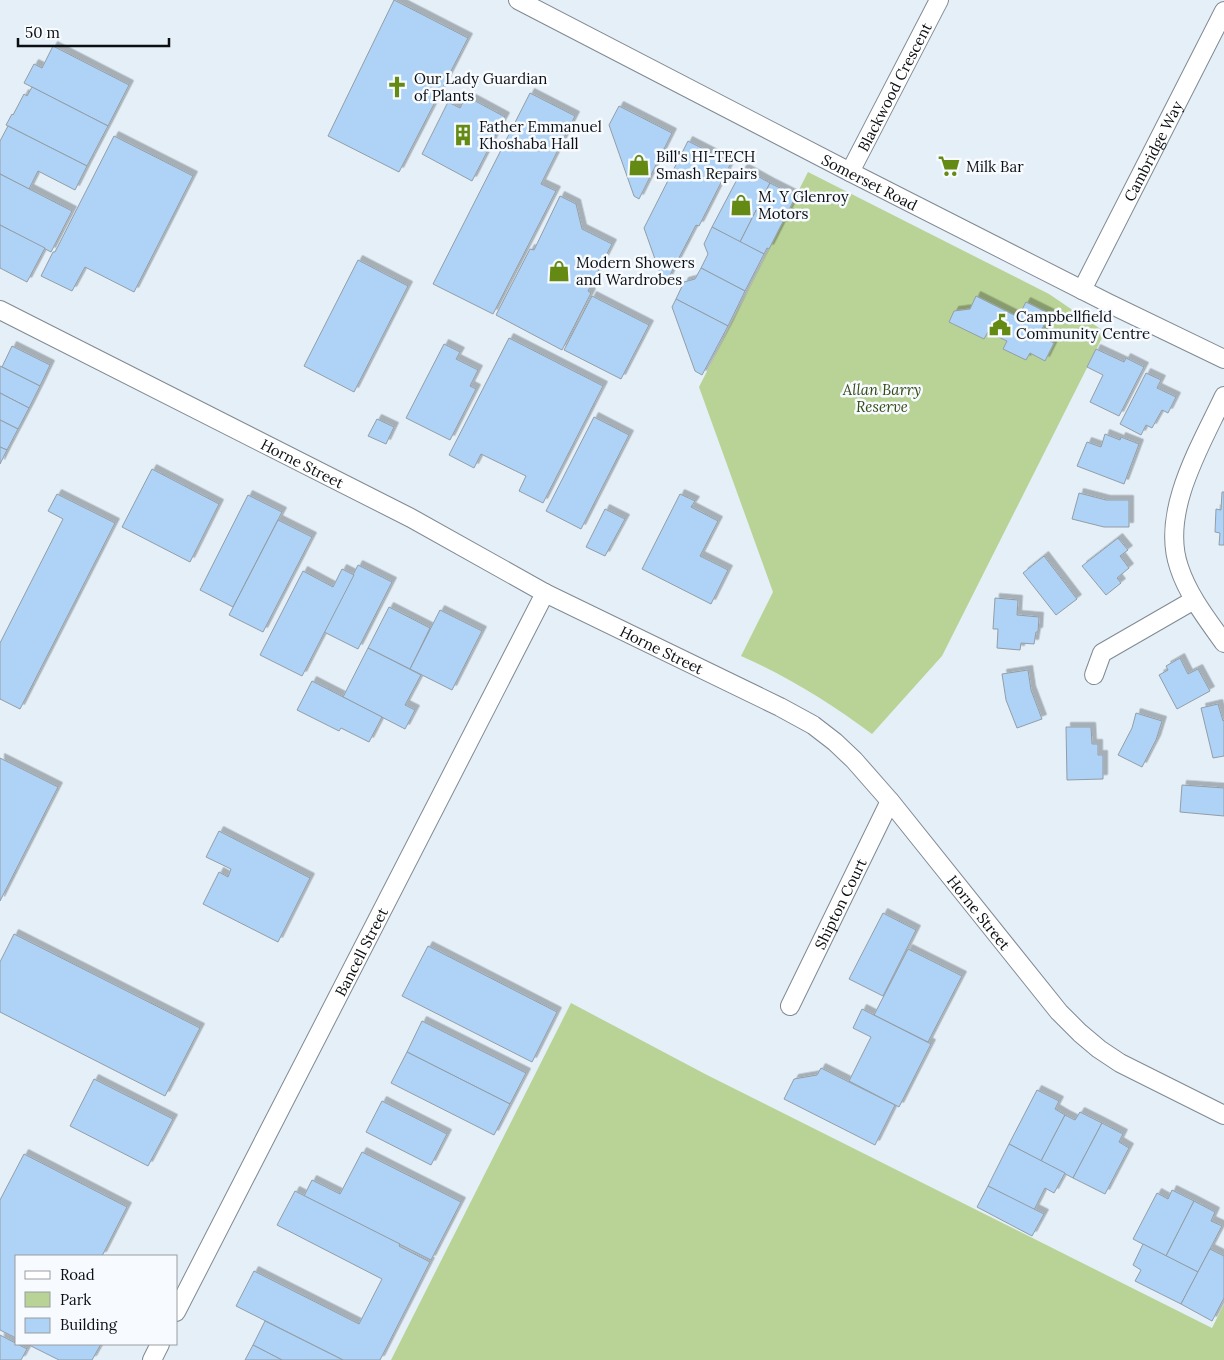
<svg xmlns="http://www.w3.org/2000/svg" width="1224" height="1360" font-family="Lora,serif">
	<defs>
		<filter id="shadow"><feDropShadow dx="4.5" dy="-4.5" stdDeviation="0" flood-color="#0004"/></filter>
	</defs>
	<rect width="100%" height="100%" fill="#e4eff8"/>
	<g fill="#b9d396">
		<path d="M808,172L1049,294L1105,332L942,656L872,734C830,703 788,677 741,656L773,592L699,387Z"/>
		<polygon points="571,1003 707,1075 1212,1328 1224,1304 1224,1360 391,1360"/>
	</g>
	<g fill="#aed3f6" stroke="#939da6" filter="url(#shadow)">
		<polygon points="394,0 468,38 399,172 328,136"/>
		<polygon points="53,46 129,85 108,126 24,83 34,64 42,68"/>
		<polygon points="32,87 108,126 87,166 6,125 12,114 13,115 24,94 27,96"/>
		<polygon points="530,93 575,116 541,184 556,191 493,314 433,284"/>
		<polygon points="466,96 505,117 472,181 422,154 448,102 460,108"/>
		<polygon points="619,106 672,133 639,199 634,196 609,125"/>
		<polygon points="8,126 87,166 75,190 38,171 29,189 0,174 0,141"/>
		<polygon points="114,136 193,176 134,292 85,267 72,291 41,276 53,252 55,252"/>
		<polygon points="688,141 731,163 699,226 696,225 668,279 661,276 644,228"/>
		<polygon points="743,168 770,183 740,242 712,227"/>
		<polygon points="0,174 72,211 51,252 0,225"/>
		<polygon points="770,183 796,196 769,249 767,248 764,254 740,242"/>
		<polygon points="560,196 576,204 582,229 612,244 588,291 591,293 562,350 496,315 530,249 534,250"/>
		<polygon points="0,225 45,248 27,282 0,268"/>
		<polygon points="712,227 764,254 745,291 701,268 708,254 704,244"/>
		<polygon points="358,260 408,286 354,392 304,366"/>
		<polygon points="701,268 745,291 728,326 676,299 684,282 695,279"/>
		<polygon points="592,296 649,325 621,379 564,350"/>
		<polygon points="976,296 1018,317 1026,302 1050,314 1042,329 1047,331 1044,338 1054,343 1045,361 1030,353 1026,360 1003,349 1007,341 988,332 984,339 949,322 954,311 970,309"/>
		<polygon points="676,299 728,326 702,375 695,371 672,307"/>
		<polygon points="509,338 603,386 543,503 519,491 526,476 481,454 474,468 449,455"/>
		<polygon points="444,344 460,352 456,359 478,370 470,386 476,389 450,440 406,418"/>
		<polygon points="12,346 50,365 40,386 2,367"/>
		<polygon points="1096,349 1124,362 1126,358 1144,367 1119,416 1090,402 1103,375 1087,367"/>
		<polygon points="0,366 40,386 29,408 0,393"/>
		<polygon points="1146,373 1161,380 1157,388 1176,397 1168,413 1162,410 1152,428 1146,425 1141,435 1120,424"/>
		<polygon points="0,393 29,408 18,429 0,420"/>
		<polygon points="594,417 629,435 581,529 546,511"/>
		<polygon points="377,419 394,427 386,444 368,436"/>
		<polygon points="0,420 18,429 7,450 0,447"/>
		<polygon points="1105,434 1120,440 1121,437 1139,444 1124,484 1077,466 1087,442 1101,447"/>
		<polygon points="0,447 7,450 0,464"/>
		<polygon points="152,469 219,504 190,562 122,527"/>
		<polygon points="1222,492 1224,492 1224,545 1219,545 1220,533 1215,532 1216,509 1221,510"/>
		<polygon points="1079,493 1106,500 1129,500 1129,527 1104,527 1072,519"/>
		<polygon points="57,494 115,523 20,709 0,699 0,643 63,519 48,511"/>
		<polygon points="680,494 695,501 691,507 718,521 700,556 728,570 711,604 642,569"/>
		<polygon points="248,495 282,512 233,607 200,590"/>
		<polygon points="605,509 625,519 605,556 586,547"/>
		<polygon points="278,520 312,537 263,632 229,615"/>
		<polygon points="1118,538 1128,550 1120,556 1129,568 1117,578 1121,583 1106,595 1082,566"/>
		<polygon points="1044,556 1077,599 1056,615 1023,573"/>
		<polygon points="358,565 392,582 358,649 324,632"/>
		<polygon points="342,569 354,575 302,676 260,655 303,571 333,587"/>
		<polygon points="995,598 1018,600 1017,615 1039,617 1038,632 1036,632 1034,644 1021,643 1020,650 997,648 998,629 993,629"/>
		<polygon points="389,607 430,628 410,669 368,648"/>
		<polygon points="440,610 482,631 452,690 410,669"/>
		<polygon points="368,648 421,675 405,705 415,710 405,729 343,697"/>
		<polygon points="1180,658 1188,674 1198,669 1210,691 1177,709 1159,675 1168,670 1166,666"/>
		<polygon points="1028,670 1031,690 1042,719 1017,728 1006,700 1002,674"/>
		<polygon points="312,681 382,717 369,742 341,728 339,731 297,710"/>
		<polygon points="1218,704 1223,721 1224,720 1224,756 1213,758 1201,708"/>
		<polygon points="1136,713 1162,721 1156,740 1142,767 1118,755 1132,728"/>
		<polygon points="1066,727 1091,727 1092,744 1098,744 1098,755 1103,755 1103,779 1067,780"/>
		<polygon points="0,758 58,787 0,901"/>
		<polygon points="1182,785 1224,788 1224,816 1180,812"/>
		<polygon points="219,831 310,878 278,942 203,904 219,872 228,877 231,869 206,857"/>
		<polygon points="883,913 916,930 883,996 849,979"/>
		<polygon points="14,934 200,1028 165,1096 0,1012 0,962"/>
		<polygon points="428,946 557,1012 532,1062 402,996"/>
		<polygon points="908,949 962,976 928,1042 874,1015"/>
		<polygon points="862,1009 931,1044 899,1107 849,1081 871,1037 853,1028"/>
		<polygon points="422,1021 526,1073 510,1104 407,1052"/>
		<polygon points="407,1052 510,1104 494,1135 391,1083"/>
		<polygon points="821,1068 895,1105 875,1145 784,1099 794,1079 817,1075"/>
		<polygon points="94,1079 173,1119 148,1166 70,1126"/>
		<polygon points="1037,1090 1059,1101 1055,1109 1065,1115 1041,1161 1009,1144"/>
		<polygon points="382,1101 447,1134 431,1165 366,1132"/>
		<polygon points="1080,1112 1102,1123 1073,1178 1041,1161 1065,1115 1075,1120"/>
		<polygon points="1102,1123 1123,1134 1119,1142 1129,1148 1105,1194 1073,1178"/>
		<polygon points="1009,1144 1065,1173 1054,1193 1045,1188 1034,1210 988,1186"/>
		<polygon points="362,1152 461,1202 431,1260 304,1196 312,1180 340,1194"/>
		<polygon points="24,1154 127,1207 102,1256 16,1256 16,1338 0,1330 0,1200"/>
		<polygon points="988,1186 1044,1214 1032,1236 977,1207"/>
		<polygon points="1172,1190 1194,1201 1166,1256 1133,1239 1157,1193 1168,1199"/>
		<polygon points="295,1191 400,1244 399,1246 430,1262 380,1360 343,1360 236,1306 254,1271 359,1324 382,1279 277,1225"/>
		<polygon points="1194,1201 1215,1212 1211,1221 1222,1226 1198,1272 1166,1256"/>
		<polygon points="1143,1244 1198,1272 1181,1304 1135,1281 1141,1270 1133,1265"/>
		<polygon points="1210,1249 1224,1256 1224,1298 1212,1321 1181,1304"/>
		<polygon points="265,1321 343,1360 282,1360 253,1345"/>
		<polygon points="0,1335 27,1349 21,1360 0,1360"/>
		<polygon points="27,1344 101,1344 92,1360 59,1360"/>
		<polygon points="253,1345 282,1360 245,1360"/>
	</g>
	<g fill="none" stroke-linecap="round" stroke-linejoin="round">
		<g stroke="#818a93" stroke-width="20">
			<g id="minor">
				<path id="s1" d="M518,0L850,172L1108,303L1224,359"/>
				<path id="s2" d="M850,172L939,0"/>
				<path id="s3" d="M1082,290L1224,11"/>
				<path id="s4" d="M0,310L411,518L545,593L780,707L813,725L835,742L854,760L890,801L1059,1012L1080,1033L1099,1049L1120,1063L1224,1115"/>
				<path d="M1224,396C1201,445 1160,512 1179,567C1188,595 1207,619 1224,643"/>
				<polyline points="1094,675 1102,653 1194,600"/>
				<path id="s5" d="M790,1006L890,801"/>
				<path id="s6" d="M176,1312L545,593"/>
				<polyline points="152,1360 160,1344"/>
			</g>
		</g>
		<use href="#minor" stroke="#fff" stroke-width="18"/>
	</g>
	<defs>
		<g id="church-bare" transform="scale(1.725)"><path d="M-1.2-6h2.4v3.5h3.3v2.4h-3.3V6h-2.4V-.1h-3.3v-2.4h3.3Z" fill="#648a14" stroke="#f7fbff" stroke-width="2.5" paint-order="stroke"/></g>
		<g id="building-bare" transform="scale(1.725)"><path d="M-4-6H4V6H1V3H-1V6H-4ZM-2.5-4.3h1.7v1.8h-1.7ZM.8-4.3h1.7v1.8H.8ZM-2.5-1h1.7V.8h-1.7ZM.8-1h1.7V.8H.8Z" fill="#648a14" stroke="#f7fbff" stroke-width="2.5" paint-order="stroke"/></g>
		<g id="shop-bare" transform="scale(1.725)"><path d="M-5-2.5h2.3a2.7 3.5 0 0 1 5.4 0H5L5.5 6h-11ZM-1.5-2.5h3a1.5 2.3 0 0 0-3 0Z" fill="#648a14" stroke="#f7fbff" stroke-width="2.5" paint-order="stroke"/></g>
		<g id="supermarket-bare" transform="scale(1.725)"><path d="M-6-5.5h2.5l.6 2H6L4.5 2H-2.5L-4.4-4H-6ZM-1.5 3.2a1.3 1.3 0 1 0 .1 0ZM3 3.2a1.3 1.3 0 1 0 .1 0Z" fill="#648a14" stroke="#f7fbff" stroke-width="2.5" paint-order="stroke"/></g>
		<g id="civic-bare" transform="scale(1.725)"><path d="M-.6-6.5H3V-4.5H.6V-3L4-1V1h2V6H-6V1h2V-1L-.6-3ZM-1.2 2.5V6h2.4V2.5Z" fill="#648a14" stroke="#f7fbff" stroke-width="2.5" paint-order="stroke"/></g>
	</defs>
	<g fill-rule="evenodd">
		<use href="#church-bare" x="397" y="87"/>
		<use href="#building-bare" x="463" y="135"/>
		<use href="#shop-bare" x="639" y="165"/>
		<use href="#supermarket-bare" x="949" y="166"/>
		<use href="#shop-bare" x="741" y="205"/>
		<use href="#shop-bare" x="559" y="271"/>
		<use href="#civic-bare" x="1000" y="325"/>
	</g>
	<g text-anchor="middle" dominant-baseline="central" stroke-width="5" stroke-linejoin="round" paint-order="stroke">
		<g font-size="15" fill="#0c0f12" stroke="#f7fbff" text-anchor="start">
			<text x="414" y="78">Our Lady Guardian<tspan x="414" dy="17">of Plants</tspan></text>
			<text x="479" y="126">Father Emmanuel<tspan x="479" dy="17">Khoshaba Hall</tspan></text>
			<text x="656" y="156">Bill's HI-TECH<tspan x="656" dy="17">Smash Repairs</tspan></text>
			<text x="966" y="166">Milk Bar</text>
			<text x="758" y="196">M. Y Glenroy<tspan x="758" dy="17">Motors</tspan></text>
			<text x="576" y="262">Modern Showers<tspan x="576" dy="17">and Wardrobes</tspan></text>
			<text x="1016" y="316">Campbellfield<tspan x="1016" dy="17">Community Centre</tspan></text>
		</g>
		<g font-size="15" fill="#0c0f12" stroke="#f7fbff">
			<text stroke="none"><textPath href="#s2" startOffset="96">Blackwood Crescent</textPath></text>
			<text stroke="none"><textPath href="#s3" startOffset="156">Cambridge Way</textPath></text>
			<text stroke="none"><textPath href="#s1" startOffset="396">Somerset Road</textPath></text>
			<text stroke="none"><textPath href="#s4" startOffset="339">Horne Street</textPath></text>
			<text stroke="none"><textPath href="#s4" startOffset="744">Horne Street</textPath></text>
			<text stroke="none"><textPath href="#s5" startOffset="114">Shipton Court</textPath></text>
			<text stroke="none"><textPath href="#s4" startOffset="1164">Horne Street</textPath></text>
			<text stroke="none"><textPath href="#s6" startOffset="405">Bancell Street</textPath></text>
		</g>
		<g font-size="15" font-style="italic" fill="#364915" stroke="#f7fbff">
			<text x="882" y="389">Allan Barry<tspan x="882" dy="17">Reserve</tspan></text>
		</g>
	</g>
	<rect x="15" y="1255" width="162" height="90" fill="#f7fbff" stroke="#999da0"/>
	<rect x="25" y="1271" width="25" height="8" fill="#ffffff" stroke="#999da0"/>
	<text x="60" y="1280" font-size="15" fill="#0c0f12">Road</text>
	<rect x="25" y="1292" width="25" height="15" fill="#b9d396" stroke="#999da0"/>
	<text x="60" y="1305" font-size="15" fill="#0c0f12">Park</text>
	<rect x="25" y="1318" width="25" height="15" fill="#aed3f6" stroke="#999da0"/>
	<text x="60" y="1330" font-size="15" fill="#0c0f12">Building</text>
	<path d="M18 38v8h151v-8" fill="none" stroke="#0c0f12" stroke-width="2.5"/>
	<text x="25" y="38" font-size="15" fill="#0c0f12" stroke="#f7fbff" stroke-width="4" paint-order="stroke">50 m</text>
</svg>
